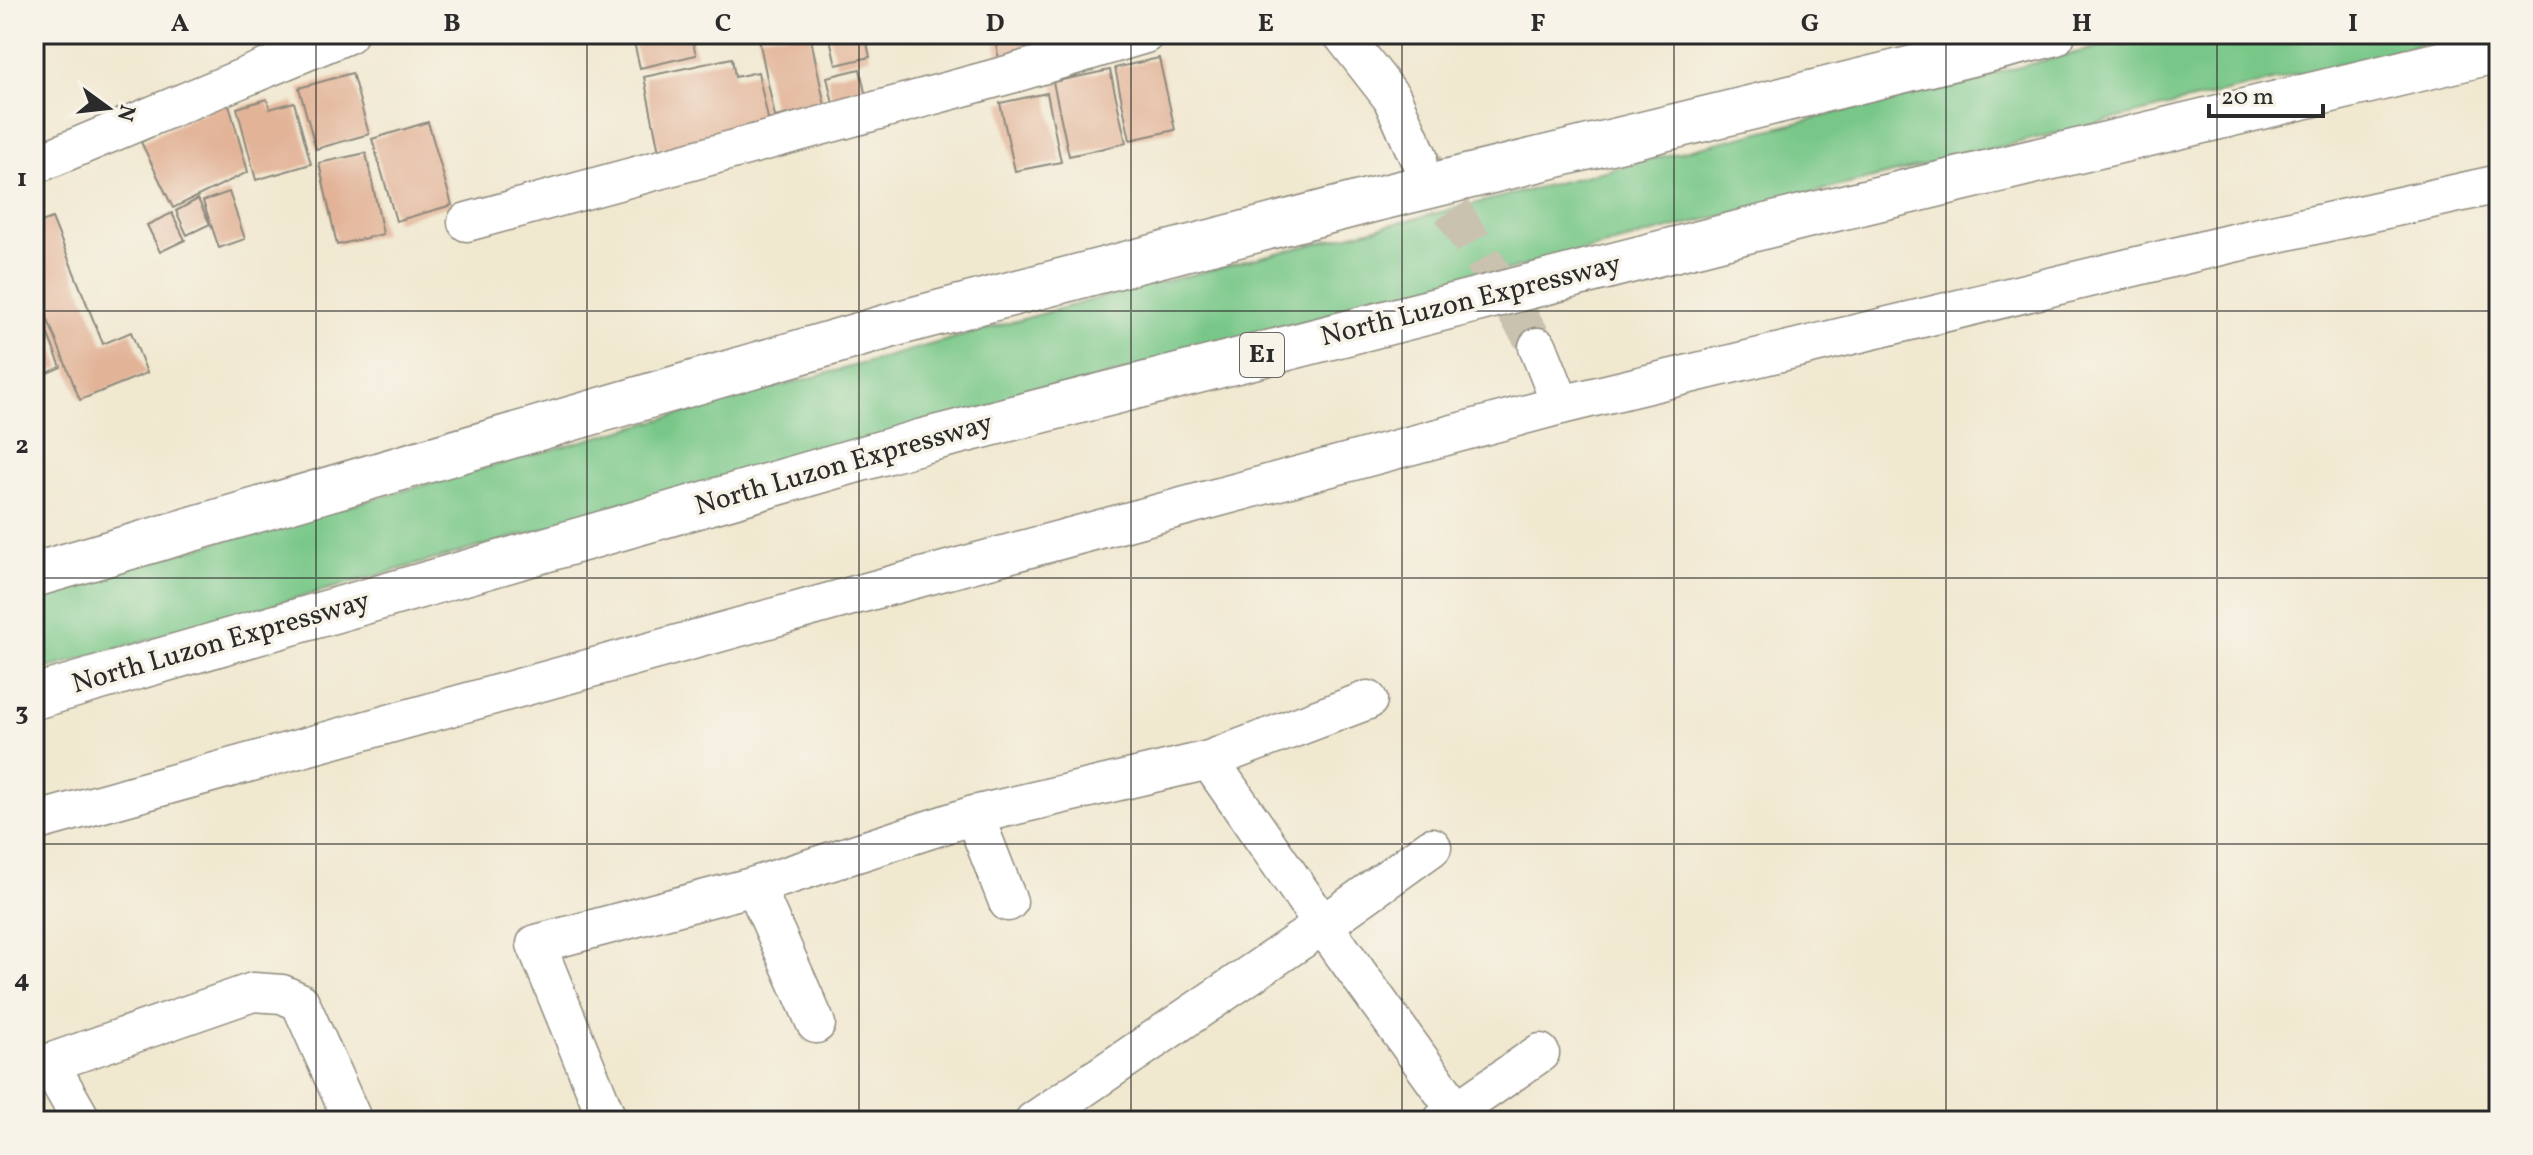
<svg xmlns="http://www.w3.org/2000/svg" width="2533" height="1155" font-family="Vollkorn,serif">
	<rect width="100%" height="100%" fill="#f7f3e8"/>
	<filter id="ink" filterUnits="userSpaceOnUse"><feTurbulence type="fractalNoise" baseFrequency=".0125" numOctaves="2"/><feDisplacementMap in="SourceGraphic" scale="16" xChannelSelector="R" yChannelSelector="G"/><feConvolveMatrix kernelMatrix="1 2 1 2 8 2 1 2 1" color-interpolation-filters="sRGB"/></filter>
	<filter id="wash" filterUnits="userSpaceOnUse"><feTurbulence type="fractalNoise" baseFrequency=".006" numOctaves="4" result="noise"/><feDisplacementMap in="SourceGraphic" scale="32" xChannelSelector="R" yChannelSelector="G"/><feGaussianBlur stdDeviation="1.8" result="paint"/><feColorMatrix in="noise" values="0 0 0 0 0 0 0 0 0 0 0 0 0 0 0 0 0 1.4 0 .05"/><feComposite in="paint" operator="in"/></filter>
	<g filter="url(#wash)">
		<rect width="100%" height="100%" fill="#f1e8d0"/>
		<path fill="#78c788" stroke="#52795a" stroke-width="2" d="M2151,34H2466C2258,85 2048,134 1840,186C1235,337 634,502 34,672V593L1110,295Z"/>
		<g id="blocks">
			<g fill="#e2b397">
				<polygon points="632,34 691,34 696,55 640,68"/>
				<polygon points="810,34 825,106 775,117 758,35"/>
				<polygon points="829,34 865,34 870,57 836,65"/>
				<polygon points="994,34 1050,34 1053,49 999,59"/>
				<polygon points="732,58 735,77 758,72 770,128 659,152 644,77"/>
				<polygon points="1159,58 1175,130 1130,140 1115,68"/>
				<polygon points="860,69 867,102 834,109 827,77"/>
				<polygon points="1110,70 1126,143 1069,156 1053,82"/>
				<polygon points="352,73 369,134 316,149 299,88"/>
				<polygon points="1047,93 1061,162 1015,171 1000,103"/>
				<polygon points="267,99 270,109 294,102 311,164 256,180 237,108"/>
				<polygon points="228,101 248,172 173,208 141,142"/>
				<polygon points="428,122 452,205 396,221 372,139"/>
				<polygon points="366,153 383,234 337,245 319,163"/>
				<polygon points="229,192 245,239 219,248 203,201"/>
				<polygon points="198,199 210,224 187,235 176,211"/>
				<polygon points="172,213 185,240 160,252 147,225"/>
				<polygon points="52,218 103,344 131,332 147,373 80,400 34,285 34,225"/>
				<polygon points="46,330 61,367 34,379 34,335"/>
			</g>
		</g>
	</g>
	<g filter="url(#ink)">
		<use href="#blocks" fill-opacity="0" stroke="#8e8a7e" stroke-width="2"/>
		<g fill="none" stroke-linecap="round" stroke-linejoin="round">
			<polyline stroke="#c9c2af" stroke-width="38" stroke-dasharray="38 19" stroke-linecap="butt" points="1422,162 1538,347"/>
			<g stroke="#8e8a7e" stroke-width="41">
				<g id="minor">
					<polyline points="1342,34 1392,98 1418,156"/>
					<polyline points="34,165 348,34"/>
					<polyline points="467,222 1011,74 1145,34"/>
					<polyline points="1538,347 1561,405"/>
					<polyline points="1209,760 1323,925 1464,1121"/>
					<polyline points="974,815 1008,902"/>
					<polyline points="34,822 859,594 1561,405 2233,243 2499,184"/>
					<polyline points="755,886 816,1024"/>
					<polyline points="49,1063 82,1121"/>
					<polyline points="34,1072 49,1063 253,992 282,994 300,1002 353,1121"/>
					<polyline points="608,1121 536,944 755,886 974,815 1209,760 1368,700"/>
					<polyline points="1034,1121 1323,925 1432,847"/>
					<polyline points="1442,1121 1540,1053"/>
				</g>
			</g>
			<g stroke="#8e8a7e" stroke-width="47">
				<g id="highway">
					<polyline points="34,575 903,322 1372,200 2053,34"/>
					<polyline points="34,697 923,441 1802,217 2499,50"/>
				</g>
			</g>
			<use href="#minor" stroke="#fff" stroke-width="38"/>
			<use href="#highway" stroke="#fff" stroke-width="44"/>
		</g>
	</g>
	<path fill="none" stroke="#2b2b2b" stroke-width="2" stroke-opacity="0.55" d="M316,34V1121M587,34V1121M859,34V1121M1131,34V1121M1402,34V1121M1674,34V1121M1946,34V1121M2217,34V1121M34,311H2499M34,578H2499M34,844H2499"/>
	<g text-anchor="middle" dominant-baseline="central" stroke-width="7" stroke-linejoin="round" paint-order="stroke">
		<rect fill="#f7f3e8" stroke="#686764" stroke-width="2" x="1240" y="333" width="44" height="44" rx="6"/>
		<g font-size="26" font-weight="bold" fill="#2b2b2b">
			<text x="1262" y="355">E1</text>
		</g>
		<g font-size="28" fill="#2b2b2b" stroke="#f7f3e8">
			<text transform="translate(1471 301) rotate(-14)">North Luzon Expressway</text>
			<text transform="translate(844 465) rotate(-16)">North Luzon Expressway</text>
			<text transform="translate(221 643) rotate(-16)">North Luzon Expressway</text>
		</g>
	</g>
	<rect width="2533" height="1155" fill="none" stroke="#f7f3e8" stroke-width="88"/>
	<g transform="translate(108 108) rotate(105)" stroke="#f7f3e8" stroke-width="6" paint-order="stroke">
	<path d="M0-6L14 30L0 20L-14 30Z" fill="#2b2b2b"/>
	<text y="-12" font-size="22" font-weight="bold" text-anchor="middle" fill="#2b2b2b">N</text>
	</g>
	<path d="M2209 104v12h114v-12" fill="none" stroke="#2b2b2b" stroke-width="4"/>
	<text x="2221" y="104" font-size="24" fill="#2b2b2b" stroke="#f7f3e8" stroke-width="6" paint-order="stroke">20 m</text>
	<rect x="44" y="44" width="2445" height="1067" fill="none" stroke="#2b2b2b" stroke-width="3"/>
	<g font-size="26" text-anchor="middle" font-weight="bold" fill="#2b2b2b">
		<text x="180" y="31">A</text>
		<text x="452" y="31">B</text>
		<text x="723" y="31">C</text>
		<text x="995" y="31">D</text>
		<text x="1266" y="31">E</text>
		<text x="1538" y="31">F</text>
		<text x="1810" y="31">G</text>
		<text x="2082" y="31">H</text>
		<text x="2353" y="31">I</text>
		<text x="22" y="186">1</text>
		<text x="22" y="453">2</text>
		<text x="22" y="720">3</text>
		<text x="22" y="987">4</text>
	</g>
</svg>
